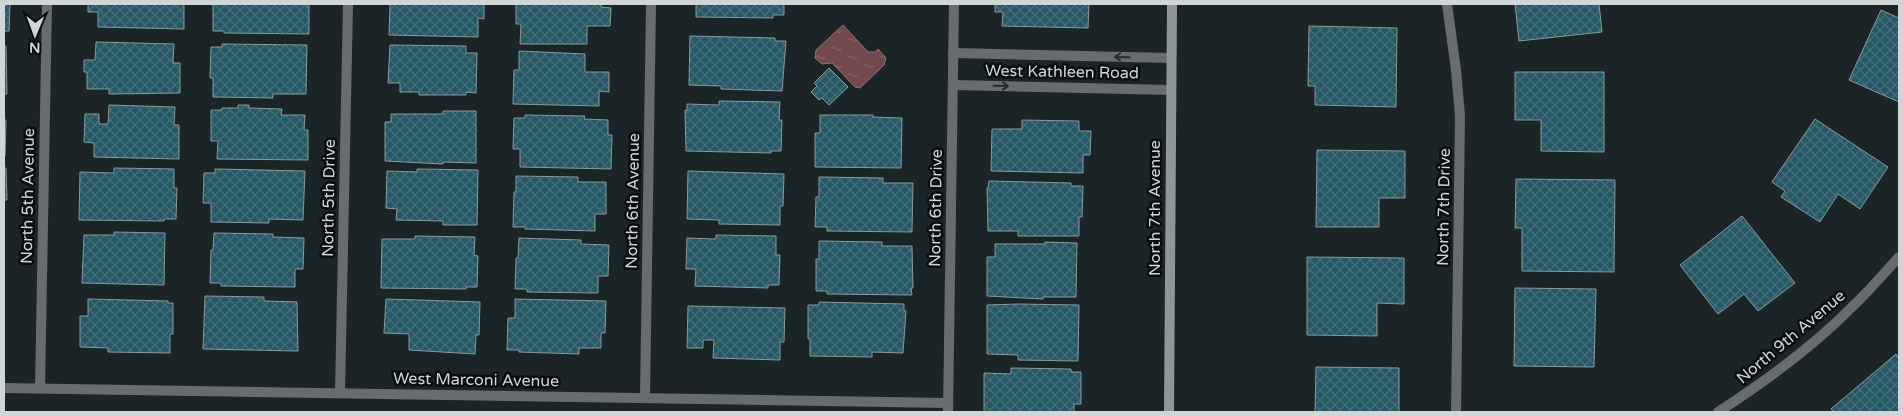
<svg xmlns="http://www.w3.org/2000/svg" width="1903" height="416" font-family="'Varela Round',sans-serif">
	<defs>
		<pattern id="water-ripples" width="26" height="14" patternUnits="userSpaceOnUse" patternTransform="scale(1.25)"><rect width="26" height="14" fill="#73494e"/><path d="M2 4q2-2 4 0t4 0M15 11q2-2 4 0t4 0" fill="none" stroke="#866267"/></pattern>
		<pattern id="building-cross-hatch" width="8" height="8" patternUnits="userSpaceOnUse" patternTransform="scale(1.25)"><rect width="8" height="8" fill="#255865"/><path d="M0 0l8 8M0 8l8-8" fill="none" stroke="#446f7a"/></pattern>
	</defs>
	<rect width="100%" height="100%" fill="#1b2527"/>
	<polygon fill="url(#water-ripples)" stroke="#8f7377" points="843,25 868,52 875,52 878,49 886,58 884,65 860,88 855,87 834,65 832,63 822,64 815,58 816,50"/>
	<g fill="url(#building-cross-hatch)" stroke="#8c989b">
		<polygon points="4,4 10,4 9,31 4,31"/>
		<polygon points="88,4 184,4 184,29 98,27 98,12 88,12"/>
		<polygon points="213,4 309,4 309,34 224,33 224,31 213,31"/>
		<polygon points="392,4 484,4 484,19 478,18 478,37 389,35 390,5"/>
		<polygon points="516,4 601,4 601,7 611,8 610,26 587,26 587,44 520,44 521,24 516,24"/>
		<polygon points="696,4 784,4 784,15 773,15 773,18 696,17"/>
		<polygon points="995,4 1089,4 1088,28 1002,26 1003,12 995,12"/>
		<polygon points="1515,4 1599,4 1602,32 1519,41"/>
		<polygon points="1881,10 1899,18 1899,102 1849,80"/>
		<polygon points="1309,26 1397,28 1396,107 1315,105 1315,86 1308,86"/>
		<polygon points="690,36 775,38 775,41 786,41 782,91 721,89 721,86 689,85"/>
		<polygon points="96,42 174,44 173,63 180,63 180,93 109,94 109,89 87,89 87,72 84,72 84,60 95,60"/>
		<polygon points="222,44 307,45 306,94 273,94 273,98 213,97 213,78 210,78 211,47 222,47"/>
		<polygon points="390,45 466,46 466,53 477,53 476,93 466,92 466,95 419,95 419,92 400,92 400,83 388,83"/>
		<polygon points="4,46 6,46 7,94 4,94"/>
		<polygon points="519,51 585,54 585,72 609,72 609,92 599,91 599,106 513,104 514,70 519,70"/>
		<polygon points="829,68 848,87 829,105 822,98 819,100 811,92 817,86 814,83"/>
		<polygon points="1515,72 1604,72 1604,152 1541,151 1541,120 1515,120"/>
		<polygon points="719,101 780,102 779,120 782,120 781,151 771,151 771,153 686,151 685,110 687,111 687,104 719,105"/>
		<polygon points="109,105 175,107 174,125 179,125 179,159 94,157 94,143 84,142 85,114 99,114 99,124 108,124"/>
		<polygon points="238,105 249,105 249,108 282,109 281,115 305,115 304,130 308,130 308,160 217,159 218,141 211,141 211,110 222,110 222,108 238,108"/>
		<polygon points="443,111 476,111 476,163 443,162 443,164 385,161 385,122 391,122 391,114 443,114"/>
		<polygon points="525,115 585,116 584,119 608,120 608,135 612,135 611,169 520,167 520,149 513,149 514,118 525,118"/>
		<polygon points="820,115 873,115 873,117 902,118 901,168 815,167 815,133 820,133"/>
		<polygon points="1815,119 1888,167 1860,209 1838,194 1820,222 1781,197 1785,191 1772,182"/>
		<polygon points="4,120 6,120 5,156 4,156"/>
		<polygon points="1022,120 1079,121 1079,131 1091,131 1090,155 1083,155 1083,173 991,171 992,129 1022,129"/>
		<polygon points="1317,150 1405,151 1405,198 1379,198 1379,227 1316,227"/>
		<polygon points="4,168 6,168 7,200 4,200"/>
		<polygon points="114,168 174,169 174,188 177,188 176,219 164,219 164,221 79,220 80,172 114,173"/>
		<polygon points="215,169 305,171 303,220 269,219 269,223 211,222 211,203 203,203 204,173 215,173"/>
		<polygon points="417,169 478,170 477,225 443,225 443,221 396,220 397,209 386,208 387,171 417,172"/>
		<polygon points="688,171 784,174 783,206 780,206 780,225 719,224 719,220 687,219"/>
		<polygon points="516,176 578,177 578,182 606,182 606,214 595,214 595,231 525,229 525,227 513,227 514,192 516,192"/>
		<polygon points="819,177 883,178 883,183 913,183 912,232 827,231 827,227 815,227 816,197 819,197"/>
		<polygon points="1516,179 1615,180 1614,272 1522,271 1522,228 1515,228"/>
		<polygon points="989,181 1071,183 1071,186 1083,186 1082,217 1079,217 1079,236 1018,236 1018,231 988,231 987,188 988,188"/>
		<polygon points="1742,216 1795,283 1758,311 1744,294 1718,314 1680,265"/>
		<polygon points="114,232 165,233 164,285 82,283 84,235 114,235"/>
		<polygon points="214,233 273,234 273,237 304,238 303,269 295,269 295,287 221,286 221,283 210,283 211,250 213,250"/>
		<polygon points="716,235 776,236 776,255 780,255 779,285 768,285 768,288 695,286 696,269 686,269 687,238 716,239"/>
		<polygon points="415,236 475,237 474,255 478,256 477,287 466,287 466,289 381,288 382,239 415,239"/>
		<polygon points="519,238 581,240 581,244 609,245 608,276 598,276 598,293 527,292 527,289 515,289 516,258 518,258"/>
		<polygon points="819,241 882,242 882,246 912,246 913,288 911,288 912,295 827,294 827,291 816,291 816,259 819,259"/>
		<polygon points="1045,242 1077,243 1076,297 1043,297 1043,299 987,296 987,257 995,257 995,244 1045,244"/>
		<polygon points="1307,257 1404,258 1404,304 1377,303 1377,336 1307,335"/>
		<polygon points="1515,288 1596,289 1594,367 1514,366"/>
		<polygon points="205,296 264,297 264,301 297,302 298,351 203,349"/>
		<polygon points="88,299 168,301 168,303 173,303 173,334 170,334 170,353 108,352 108,348 80,347 80,316 88,316"/>
		<polygon points="386,299 480,302 479,335 476,335 475,354 409,350 409,334 384,333"/>
		<polygon points="515,299 606,301 605,333 601,333 601,348 579,348 579,354 519,352 519,350 507,350 508,318 515,318"/>
		<polygon points="819,302 904,304 904,311 906,311 903,353 872,352 872,357 810,356 810,339 808,339 808,305 819,305"/>
		<polygon points="1018,304 1079,305 1078,361 1018,360 1018,355 987,354 987,305"/>
		<polygon points="688,306 785,308 784,342 780,342 780,360 713,358 714,340 703,340 703,348 687,348"/>
		<polygon points="1896,354 1899,358 1899,412 1834,412 1831,409"/>
		<polygon points="1316,367 1399,368 1399,412 1315,412"/>
		<polygon points="1011,368 1071,369 1071,372 1081,372 1081,404 1074,404 1074,412 984,412 984,373 1011,374"/>
	</g>
	<g fill="none" stroke-linecap="round" stroke-linejoin="round">
		<g stroke="#686c6e" stroke-width="10">
			<polyline points="1447,4 1456,70 1460,116 1456,412"/>
			<polyline points="953,53 1171,58"/>
			<polyline points="953,85 1171,90"/>
			<polyline points="4,388 948,403"/>
			<polyline points="40,388 47,4"/>
			<polyline points="340,393 348,4"/>
			<polyline points="645,398 651,4"/>
			<polyline points="948,412 954,4"/>
			<path d="M1718,412C1766,381 1814,346 1854,305C1870,290 1884,273 1899,257"/>
		</g>
		<polyline stroke="#8f9699" stroke-width="10" points="1169,412 1172,4"/>
	</g>
	<defs><path id="oneway-shaft" d="M-6 0H5M1.5-3L5.5 0L1.5 3" fill="none" stroke-width="1.6" stroke-linecap="round" stroke-linejoin="round" transform="scale(1.25)"/></defs>
	<g stroke="#262a2b">
		<use href="#oneway-shaft" transform="translate(1122 57) rotate(-179)"/>
		<use href="#oneway-shaft" transform="translate(1001 86) rotate(1)"/>
	</g>
	<g text-anchor="middle" dominant-baseline="central" stroke-width="5" stroke-linejoin="round" paint-order="stroke">
		<g font-size="16" fill="#d0d6d8" stroke="#090d0e">
			<text transform="translate(1062 72) rotate(1)">West Kathleen Road</text>
			<text transform="translate(28 196) rotate(-89)">North 5th Avenue</text>
			<text transform="translate(329 198) rotate(-89)">North 5th Drive</text>
			<text transform="translate(633 201) rotate(-89)">North 6th Avenue</text>
			<text transform="translate(1444 207) rotate(-89)">North 7th Drive</text>
			<text transform="translate(936 208) rotate(-89)">North 6th Drive</text>
			<text transform="translate(1155 208) rotate(-90)">North 7th Avenue</text>
			<text transform="translate(1791 337) rotate(-40)">North 9th Avenue</text>
			<text transform="translate(476 380) rotate(1)">West Marconi Avenue</text>
		</g>
	</g>
	<rect width="1903" height="416" fill="none" stroke="#d0d6d8" stroke-width="10"/>
	<g transform="translate(35 35) rotate(181)" stroke="#090d0e" stroke-width="4" paint-order="stroke">
	<path d="M0-4L9 19L0 12L-9 19Z" fill="#d0d6d8"/>
	<text y="-8" font-size="14" font-weight="bold" text-anchor="middle" fill="#d0d6d8">N</text>
	</g>
</svg>
